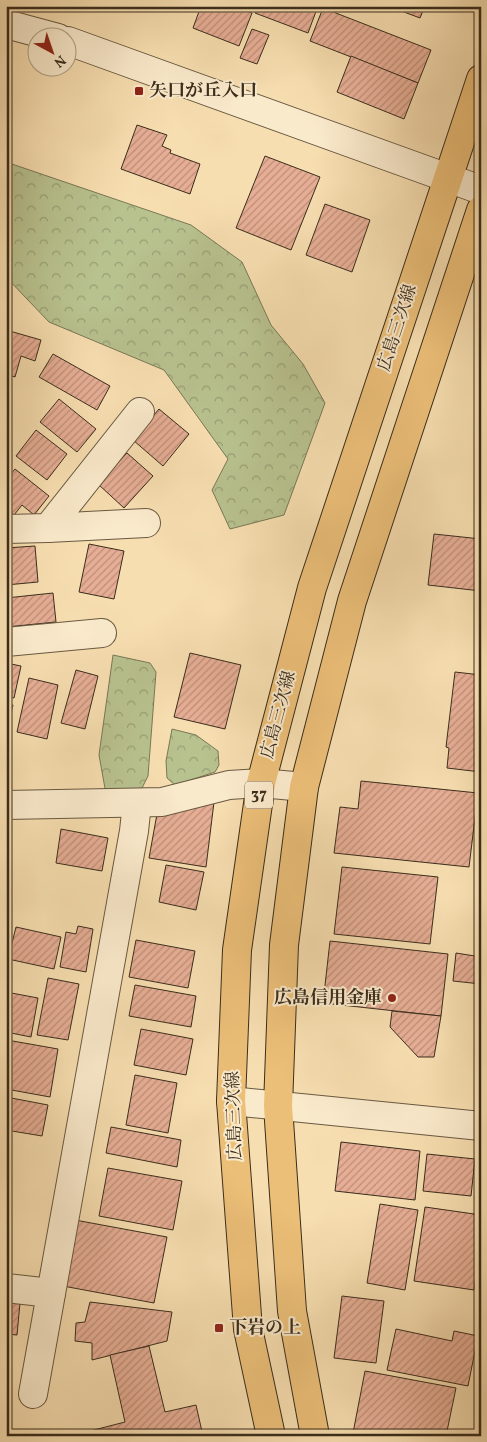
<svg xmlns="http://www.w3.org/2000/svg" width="487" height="1442" font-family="Vollkorn,'Noto Serif JP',serif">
	<defs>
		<pattern id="forest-crowns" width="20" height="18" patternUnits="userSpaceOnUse" patternTransform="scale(1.25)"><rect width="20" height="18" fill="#b8c28f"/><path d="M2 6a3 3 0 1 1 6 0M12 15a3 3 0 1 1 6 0" fill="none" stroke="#979e74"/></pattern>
		<pattern id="building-hatch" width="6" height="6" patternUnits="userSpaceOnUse" patternTransform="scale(1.25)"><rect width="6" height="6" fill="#e7ae95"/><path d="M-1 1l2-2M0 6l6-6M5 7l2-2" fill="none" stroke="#bc8e79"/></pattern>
	</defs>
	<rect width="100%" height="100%" fill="#f7deb0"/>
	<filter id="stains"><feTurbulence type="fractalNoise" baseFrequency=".004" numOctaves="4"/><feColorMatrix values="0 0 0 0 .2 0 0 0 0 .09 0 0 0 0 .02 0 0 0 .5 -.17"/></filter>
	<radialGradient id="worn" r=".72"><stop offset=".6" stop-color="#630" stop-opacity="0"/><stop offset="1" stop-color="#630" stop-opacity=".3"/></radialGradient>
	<g fill="url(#forest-crowns)" stroke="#797856">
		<polygon points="6,162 191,225 242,262 271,325 303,364 325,403 284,515 230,529 212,490 228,459 164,370 49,322 6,277"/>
		<polygon points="113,655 150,663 156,672 148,776 142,788 106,794 99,755"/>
		<polygon points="172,729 196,735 218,751 219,765 215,772 175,785 167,778 166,761"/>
	</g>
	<g fill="url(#building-hatch)" stroke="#3a2d1c">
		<polygon points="201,6 234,6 252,13 239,46 193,28"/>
		<polygon points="258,6 318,6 308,33 255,13"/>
		<polygon points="388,6 425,6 420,18"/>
		<polygon points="323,8 431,50 418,83 310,41"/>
		<polygon points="252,29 269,35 257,64 240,58"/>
		<polygon points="351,56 418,83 404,119 337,92"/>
		<polygon points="137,125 167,135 162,146 171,150 170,153 200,164 190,194 121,169"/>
		<polygon points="265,156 320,177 291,250 236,228"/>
		<polygon points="325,204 370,220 352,272 306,255"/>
		<polygon points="6,330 41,340 35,361 21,356 15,377 6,374"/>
		<polygon points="481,347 481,379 476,379"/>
		<polygon points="53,354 110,386 97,410 39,377"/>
		<polygon points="59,399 96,429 77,452 40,422"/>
		<polygon points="159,409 189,434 163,466 133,440"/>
		<polygon points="36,430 67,454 47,480 16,456"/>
		<polygon points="127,453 153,476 124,508 98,484"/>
		<polygon points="15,469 49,496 34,515 22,505 14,515 6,508 6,480"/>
		<polygon points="434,534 481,539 481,591 428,585"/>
		<polygon points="89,544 124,551 114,599 79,592"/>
		<polygon points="35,546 38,582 6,585 6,548"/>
		<polygon points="53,593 56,622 6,627 6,598"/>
		<polygon points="190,653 241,665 225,729 174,717"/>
		<polygon points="6,663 21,666 14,698 6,696"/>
		<polygon points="76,670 98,676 85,729 61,723"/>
		<polygon points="455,672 481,675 481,772 447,768 449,748 446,747"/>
		<polygon points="29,678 58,685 47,739 17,732"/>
		<polygon points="6,703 13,705 6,738"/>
		<polygon points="361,781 478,793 469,867 334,853 340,807 358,809"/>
		<polygon points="214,802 206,867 149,858 157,814"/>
		<polygon points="61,829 108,838 102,871 56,863"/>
		<polygon points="166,865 204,872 196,910 159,902"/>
		<polygon points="342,867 438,877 430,944 334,934"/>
		<polygon points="78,926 93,929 86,972 60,967 66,932 76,934"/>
		<polygon points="16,927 61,937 54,969 8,959"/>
		<polygon points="136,940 195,951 188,988 129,977"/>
		<polygon points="330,941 448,954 441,1016 323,1003"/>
		<polygon points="456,953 481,957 481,984 453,981"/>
		<polygon points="48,978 79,984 68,1040 37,1035"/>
		<polygon points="135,985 196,996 191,1027 129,1016"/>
		<polygon points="6,992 38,998 31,1037 6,1032"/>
		<polygon points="392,1011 441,1016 434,1057 418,1057 390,1027"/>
		<polygon points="141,1029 193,1039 186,1075 134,1065"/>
		<polygon points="7,1040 58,1049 50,1097 6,1089"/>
		<polygon points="135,1075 177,1083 168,1133 126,1125"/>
		<polygon points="6,1097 48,1105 42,1136 6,1130"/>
		<polygon points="111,1127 181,1140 177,1167 106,1153"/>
		<polygon points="341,1142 420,1151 415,1200 335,1191"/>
		<polygon points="427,1154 475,1159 471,1196 423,1191"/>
		<polygon points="480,1161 481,1161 481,1199 475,1199"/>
		<polygon points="108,1168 182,1181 173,1230 99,1216"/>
		<polygon points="380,1204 418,1210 405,1290 367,1283"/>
		<polygon points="425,1207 481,1215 481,1244 474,1290 414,1281"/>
		<polygon points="75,1220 167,1237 154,1303 63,1286"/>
		<polygon points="342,1296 384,1301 376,1363 334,1358"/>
		<polygon points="6,1302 20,1303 17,1335 6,1334"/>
		<polygon points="90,1302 172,1312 167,1341 92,1360 92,1343 75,1341 76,1323 85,1322"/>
		<polygon points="396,1329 452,1341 454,1331 478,1336 468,1386 387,1370"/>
		<polygon points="149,1346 165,1412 196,1405 203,1436 91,1436 90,1431 125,1422 110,1355"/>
		<polygon points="365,1371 456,1388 446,1436 365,1436 353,1433"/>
	</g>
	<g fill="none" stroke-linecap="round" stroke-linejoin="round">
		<g stroke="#695941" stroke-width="30">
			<g id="minor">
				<polyline points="6,24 58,38"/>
				<polyline points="68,41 481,190"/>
				<polyline points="48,528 140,412"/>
				<polyline points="6,529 48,528 146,523"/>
				<polyline points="6,642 102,633"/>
				<polyline points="6,805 162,802 229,785 261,783 304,787"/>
				<polyline points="231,1101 481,1126"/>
				<polyline points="6,1288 51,1293"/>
				<polyline points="33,1394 134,831 137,803"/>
			</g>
		</g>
		<g stroke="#3a2d1c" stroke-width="30">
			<g id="major">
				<polyline points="271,1436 248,1329 231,1101 237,950 261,783 312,588 481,79"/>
				<polyline points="315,1436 292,1311 278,1106 284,945 304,787 352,601 481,210"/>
			</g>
		</g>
		<use href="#minor" stroke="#faeacc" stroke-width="28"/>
		<use href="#major" stroke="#ecbf78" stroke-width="28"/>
	</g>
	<g fill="#8f2418" stroke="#faeacc" stroke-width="2">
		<rect x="134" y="86" width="10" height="10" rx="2.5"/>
		<circle cx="392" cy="998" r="5"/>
		<rect x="214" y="1323" width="10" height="10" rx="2.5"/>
	</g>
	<g text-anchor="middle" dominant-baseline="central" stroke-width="4" stroke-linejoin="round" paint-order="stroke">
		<rect fill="#faeacc" stroke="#746651" stroke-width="1" x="245" y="781.5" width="28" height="27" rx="4"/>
		<g font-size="16" font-weight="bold" fill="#3a2d1c">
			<text x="259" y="795">37</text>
		</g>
		<g font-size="18" font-weight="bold" fill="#3a2d1c" stroke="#faeacc" text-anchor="start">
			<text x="149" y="91">矢口が丘入口</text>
			<text x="382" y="998" text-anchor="end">広島信用金庫</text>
			<text x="229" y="1328">下岩の上</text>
		</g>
		<g font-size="18" fill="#3a2d1c" stroke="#faeacc">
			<text transform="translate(398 328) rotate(-72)">広島三次線</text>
			<text transform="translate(279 715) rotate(-75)">広島三次線</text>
			<text transform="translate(235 1116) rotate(-92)">広島三次線</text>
		</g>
	</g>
	<rect width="487" height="1442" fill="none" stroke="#f7deb0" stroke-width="25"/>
	<rect x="8" y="8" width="472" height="1427" fill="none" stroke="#3a2d1c" stroke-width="2.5"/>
	<rect x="12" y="12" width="462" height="1417" fill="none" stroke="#3a2d1c"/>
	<g transform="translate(52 52) rotate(140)"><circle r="24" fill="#faeacc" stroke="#ad9e86"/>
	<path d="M0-4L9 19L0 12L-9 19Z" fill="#8f2418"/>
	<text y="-8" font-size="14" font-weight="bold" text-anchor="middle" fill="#3a2d1c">N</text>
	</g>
	<rect width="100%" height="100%" filter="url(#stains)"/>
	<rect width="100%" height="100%" fill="url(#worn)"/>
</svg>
